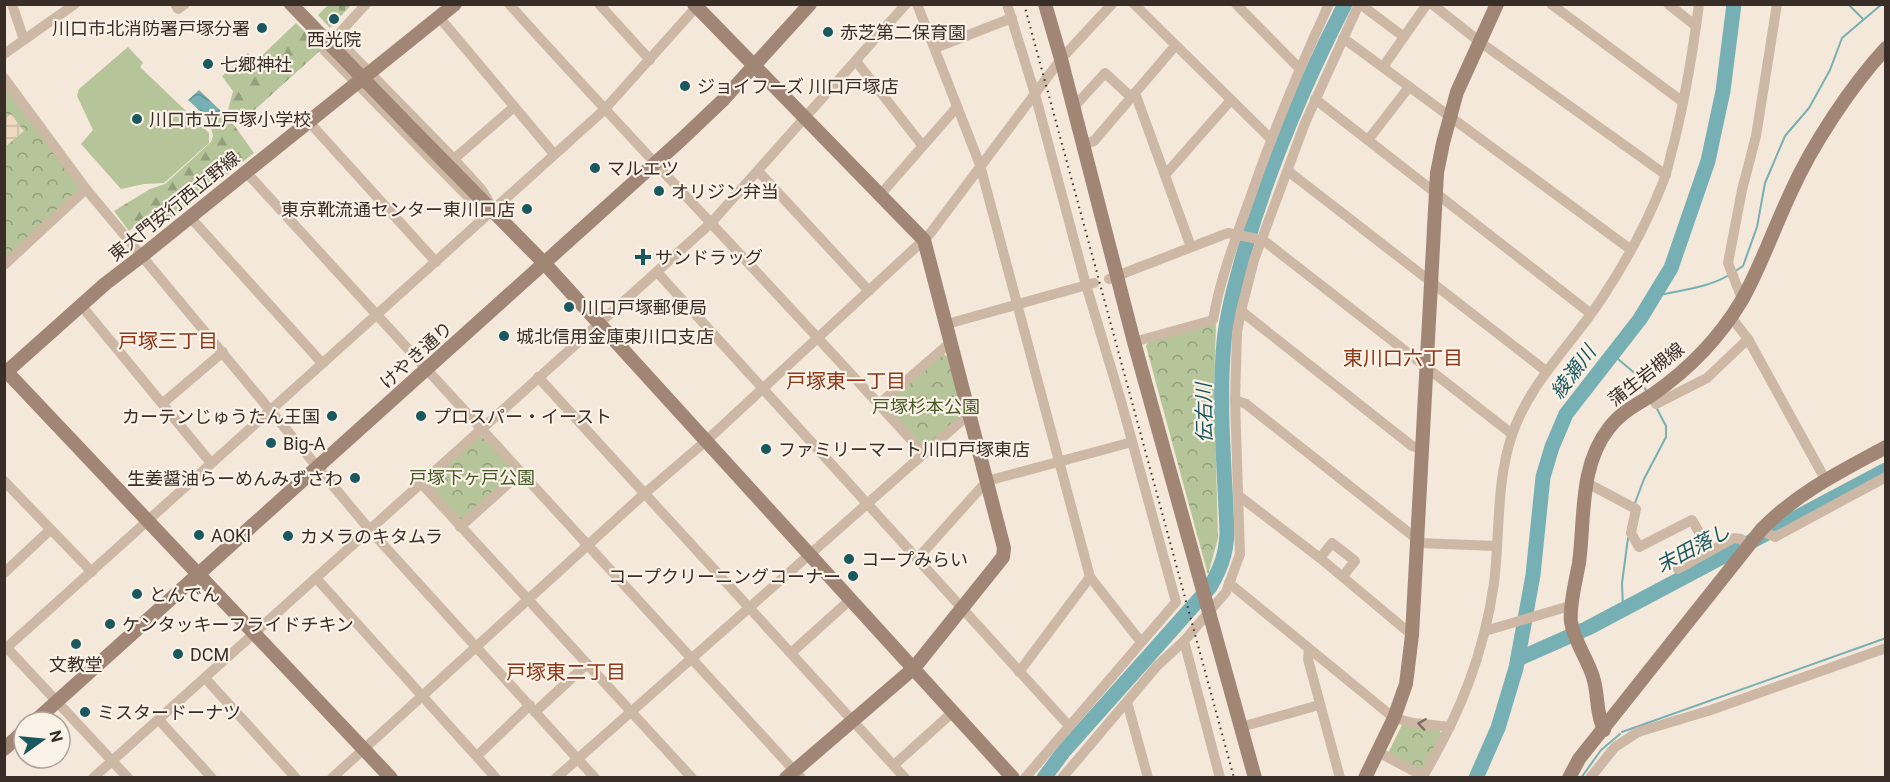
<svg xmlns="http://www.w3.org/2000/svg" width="1890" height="782" font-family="Roboto,'Noto Sans JP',sans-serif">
	<defs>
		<pattern id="forest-firs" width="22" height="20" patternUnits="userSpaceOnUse" patternTransform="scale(1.5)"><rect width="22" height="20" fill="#b5c499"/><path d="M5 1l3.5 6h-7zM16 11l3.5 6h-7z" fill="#94a07d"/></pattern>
		<pattern id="cemetery-stones" width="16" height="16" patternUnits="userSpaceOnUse" patternTransform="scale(1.5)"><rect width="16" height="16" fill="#b5c499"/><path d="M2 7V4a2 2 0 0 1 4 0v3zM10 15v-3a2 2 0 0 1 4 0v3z" fill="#94a07d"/></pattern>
		<pattern id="park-crowns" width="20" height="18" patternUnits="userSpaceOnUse" patternTransform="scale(1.5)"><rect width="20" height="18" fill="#b5c499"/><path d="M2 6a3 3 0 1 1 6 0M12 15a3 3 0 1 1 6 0" fill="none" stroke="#94a07d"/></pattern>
		<pattern id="plaza-grid" width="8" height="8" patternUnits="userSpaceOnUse" patternTransform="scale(1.5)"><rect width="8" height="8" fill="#eddac0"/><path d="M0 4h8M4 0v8" fill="none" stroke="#ccbba5"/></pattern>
		<pattern id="water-waves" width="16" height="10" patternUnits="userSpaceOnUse" patternTransform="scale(1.5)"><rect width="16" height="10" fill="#77b0b4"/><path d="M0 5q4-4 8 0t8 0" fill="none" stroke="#639092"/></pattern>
	</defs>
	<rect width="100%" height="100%" fill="#f4e8da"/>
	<g fill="url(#forest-firs)">
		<polygon points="296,23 322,49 239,124 228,110 233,91 222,76 248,53 255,62"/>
		<polygon points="224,111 254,153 157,229 147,217 129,231 114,211 150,189 165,184 211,142 213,136 211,128"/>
	</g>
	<polygon fill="url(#cemetery-stones)" points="328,5 328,4 351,5 330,28 318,15"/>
	<g fill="url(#park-crowns)">
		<polygon points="5,82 81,190 5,261"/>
		<polygon points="1216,324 1214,387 1218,538 1208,575 1146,346 1148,342"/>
		<polygon points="941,353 947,356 962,411 961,416 927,445 921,445 887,408 888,401"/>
		<polygon points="484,436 514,469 515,474 465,520 458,519 428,486 429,480 477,438"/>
		<polygon points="1402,725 1439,729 1443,737 1424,771 1387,755"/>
	</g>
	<polygon fill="#b5c499" points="128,47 143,63 140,67 209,133 209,143 164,183 144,184 121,189 81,144 93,130 77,96 79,89"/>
	<polygon fill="url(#plaza-grid)" points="11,114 24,131 5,147 5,119"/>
	<polygon fill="url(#water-waves)" points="199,90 221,111 212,122 188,100"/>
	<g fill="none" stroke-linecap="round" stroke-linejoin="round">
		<g stroke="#77b0b4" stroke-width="2">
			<polyline points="1848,4 1863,19"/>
			<polyline points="1734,272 1743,266 1757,227 1765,183 1785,136 1809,108 1830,70 1842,38 1882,4"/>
			<path d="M1652,297C1677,290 1706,289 1729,275"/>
			<polyline points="1612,354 1637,375 1647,392"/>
			<polyline points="1217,393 1222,394"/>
			<polyline points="1635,503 1644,479 1666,437 1666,426 1656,407"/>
			<polyline points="1623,610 1622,583 1628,538"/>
			<polyline points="1622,732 1886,638"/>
			<polyline points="1581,778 1601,750 1620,734"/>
		</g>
		<g stroke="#77b0b4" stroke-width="15">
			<polyline points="1518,659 1588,628 1886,470"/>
			<path d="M1044,778L1064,751L1210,587C1221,568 1226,554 1227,533C1225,470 1218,405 1224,342C1227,311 1237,278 1245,249C1270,165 1305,82 1345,4"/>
			<polyline points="1476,778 1498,728 1516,668 1533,575 1543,477 1552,447 1566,414 1640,319 1671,268 1708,161 1723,91 1734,4"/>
		</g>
		<g stroke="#cdb8a5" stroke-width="10">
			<polyline points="12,4 24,40"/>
			<polyline points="175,4 178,9 185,4"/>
			<polyline points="366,4 324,50 472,201 488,208"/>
			<path d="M509,4C645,155 787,302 923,453"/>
			<polyline points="599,4 650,60"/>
			<polyline points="917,4 980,165 1090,577 1141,642"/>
			<polyline points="1007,4 1035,94 1086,285 1121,401 1176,602 1025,778"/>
			<polyline points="1134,4 1271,139"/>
			<polyline points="1236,4 1299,68"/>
			<polyline points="1360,4 1404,37"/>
			<polyline points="1432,4 1480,42 1666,175"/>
			<polyline points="1551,4 1683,102"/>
			<polyline points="1668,4 1696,26"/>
			<polyline points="439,17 554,154"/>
			<polyline points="336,38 454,159 482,190 489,202"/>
			<polyline points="1343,38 1630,249"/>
			<polyline points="935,48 1012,18"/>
			<polyline points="4,54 75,4"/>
			<polyline points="856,61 922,145"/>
			<polyline points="1383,67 1427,4"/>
			<polyline points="4,78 86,189 369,529 595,778"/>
			<polyline points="1135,93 1191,247"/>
			<polyline points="1315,99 1590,313"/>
			<polyline points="1073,108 1105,73 1131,97"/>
			<polyline points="309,122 436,262"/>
			<polyline points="1368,140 1409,87"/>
			<polyline points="1083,145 1094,141 1175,46"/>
			<polyline points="454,159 514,107"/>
			<polyline points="758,171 869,291"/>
			<polyline points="1288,171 1546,371"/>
			<polyline points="246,172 801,778"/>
			<polyline points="1165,175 1231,100"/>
			<polyline points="880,195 957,107"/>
			<polyline points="190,217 322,363"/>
			<polyline points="4,265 86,189"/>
			<polyline points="657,272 1069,726"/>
			<polyline points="1109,279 1228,233 1263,240 1512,434"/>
			<polyline points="1742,299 1728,263 1742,190 1756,136 1777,4"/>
			<polyline points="80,304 211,463"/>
			<polyline points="1241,311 1412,446 1422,449"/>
			<polyline points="1731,317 1748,339 1825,479"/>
			<polyline points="947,324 1094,283"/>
			<path d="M1134,342L1213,320C1220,279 1235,240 1249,201C1272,134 1299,69 1329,4"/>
			<polyline points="538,377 905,778"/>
			<polyline points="1651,395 1656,404 1707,378 1748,339"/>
			<polyline points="1235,400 1246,404 1418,540"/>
			<polyline points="163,403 223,352"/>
			<polyline points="879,404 951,342"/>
			<polyline points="4,481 92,572"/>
			<polyline points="421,483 692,778"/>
			<polyline points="1587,483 1636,509 1631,533 1639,547 1692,520 1710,551"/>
			<polyline points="1239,496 1320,558 1412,635"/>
			<polyline points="460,527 521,472"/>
			<polyline points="1761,530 1775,537 1886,477"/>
			<polyline points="1418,543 1497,546"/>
			<polyline points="1320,558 1332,543 1355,561 1343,576"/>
			<polyline points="917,559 987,481 1132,442"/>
			<polyline points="1678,569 1734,538 1741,539 1747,545"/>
			<polyline points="4,573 50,530"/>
			<polyline points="316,578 496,778"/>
			<polyline points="1229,583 1394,718 1414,723 1450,727"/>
			<polyline points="1485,631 1573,605"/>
			<polyline points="1184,641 1220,778"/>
			<polyline points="7,648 128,778"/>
			<polyline points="1309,649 1308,659 1340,778"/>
			<polyline points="4,650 604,110 699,4"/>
			<polyline points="791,653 851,599"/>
			<polyline points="1019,672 1090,577"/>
			<polyline points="205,678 296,778"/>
			<polyline points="1127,702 1148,778"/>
			<polyline points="535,712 587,664"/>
			<polyline points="159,720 212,778"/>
			<polyline points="1241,727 1319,705"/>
			<polyline points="1378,752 1423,776"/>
			<polyline points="477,756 530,705"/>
			<polyline points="894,765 953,712"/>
			<polyline points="93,778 711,223 906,4"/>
			<polyline points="332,778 644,494 706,441 929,235 1061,59 1112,4"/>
			<polyline points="556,778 969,414"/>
			<polyline points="1062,778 1157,666 1184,641 1226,592 1240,554 1235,400 1237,332 1241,311 1254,260 1305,123 1359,4"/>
			<path d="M1422,778C1459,716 1484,655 1494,583C1500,534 1496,482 1512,435C1531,379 1574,343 1604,295C1627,260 1648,221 1663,182C1668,170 1670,156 1674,143C1685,98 1693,51 1699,4"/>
			<polyline points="1590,778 1615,747 1638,732 1711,710 1886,648"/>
		</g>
		<g stroke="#a18676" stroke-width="14">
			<polyline points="291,4 320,34"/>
			<polyline points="694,4 924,240 1004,548 1003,557 914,668 786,778"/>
			<polyline points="1045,4 1061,59 1134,342 1255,778"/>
			<polyline points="412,129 545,264 1013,778"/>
			<polyline points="6,371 391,778"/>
			<polyline points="4,374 105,284 143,255 455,4"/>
			<polyline points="34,722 682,139 722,101 810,4"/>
			<path d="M1604,730C1595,710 1599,696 1593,677C1587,658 1574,641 1571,622C1569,606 1576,580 1579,563C1585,518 1579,466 1609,428C1621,412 1636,405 1652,395C1688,370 1720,337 1742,300C1761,266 1774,228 1791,192C1812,145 1851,86 1886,48"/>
			<polyline points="4,749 24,731"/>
			<polyline points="1365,778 1394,718 1406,684 1412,635 1437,173 1443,143 1457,92 1497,4"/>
			<path d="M1569,778L1579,759L1761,530C1798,492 1840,472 1886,447"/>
		</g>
		<polyline stroke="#382d27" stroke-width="2" stroke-dasharray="1.5 4.5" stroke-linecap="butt" points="1024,4 1234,778"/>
		<polyline stroke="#a18676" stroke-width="14" points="320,34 412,129"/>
	</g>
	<defs><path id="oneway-chevron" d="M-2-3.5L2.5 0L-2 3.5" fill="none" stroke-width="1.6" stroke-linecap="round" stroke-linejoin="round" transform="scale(1.5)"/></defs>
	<use stroke="#7b6c60" href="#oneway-chevron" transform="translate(1422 724) rotate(-172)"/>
	<g fill="#19585e" stroke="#fbf2e7" stroke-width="2">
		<circle cx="334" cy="19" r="6"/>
		<circle cx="262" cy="28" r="6"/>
		<circle cx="828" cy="32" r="6"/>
		<circle cx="208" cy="64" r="6"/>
		<circle cx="685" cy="86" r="6"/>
		<circle cx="137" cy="119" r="6"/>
		<circle cx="595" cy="168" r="6"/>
		<circle cx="659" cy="191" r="6"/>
		<circle cx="527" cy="209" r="6"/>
		<path d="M640 248h6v6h6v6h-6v6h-6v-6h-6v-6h6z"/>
		<circle cx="569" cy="307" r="6"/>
		<circle cx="504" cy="336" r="6"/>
		<circle cx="332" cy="416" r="6"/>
		<circle cx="421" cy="416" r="6"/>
		<circle cx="271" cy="443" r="6"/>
		<circle cx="766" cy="449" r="6"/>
		<circle cx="355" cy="478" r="6"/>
		<circle cx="199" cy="535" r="6"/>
		<circle cx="288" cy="536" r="6"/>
		<circle cx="849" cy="559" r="6"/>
		<circle cx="853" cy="576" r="6"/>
		<circle cx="137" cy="594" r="6"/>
		<circle cx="110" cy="624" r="6"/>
		<circle cx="76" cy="644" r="6"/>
		<circle cx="178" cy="654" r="6"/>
		<circle cx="85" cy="712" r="6"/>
	</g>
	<g text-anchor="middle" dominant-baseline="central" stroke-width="4.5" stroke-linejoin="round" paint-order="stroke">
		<g font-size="18" fill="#382d27" stroke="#fbf2e7" text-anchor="start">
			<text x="250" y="28" text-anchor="end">川口市北消防署戸塚分署</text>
			<text x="840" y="32">赤芝第二保育園</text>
			<text x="334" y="39" text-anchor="middle">西光院</text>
			<text x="220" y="64">七郷神社</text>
			<text x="697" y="86">ジョイフーズ 川口戸塚店</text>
			<text x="149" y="119">川口市立戸塚小学校</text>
			<text x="607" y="168">マルエツ</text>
			<text x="671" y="191">オリジン弁当</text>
			<text x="515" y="209" text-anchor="end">東京靴流通センター東川口店</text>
			<text x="655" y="257">サンドラッグ</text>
			<text x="581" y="307">川口戸塚郵便局</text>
			<text x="516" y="336">城北信用金庫東川口支店</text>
			<text x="320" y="416" text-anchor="end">カーテンじゅうたん王国</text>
			<text x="433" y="416">プロスパー・イースト</text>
			<text x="283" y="443">Big-A</text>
			<text x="778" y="449">ファミリーマート川口戸塚東店</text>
			<text x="343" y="478" text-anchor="end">生姜醤油らーめんみずさわ</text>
			<text x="211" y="535">AOKI</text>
			<text x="300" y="536">カメラのキタムラ</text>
			<text x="861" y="559">コープみらい</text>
			<text x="841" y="576" text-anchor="end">コープクリーニングコーナー</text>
			<text x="149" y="594">とんでん</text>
			<text x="122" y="624">ケンタッキーフライドチキン</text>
			<text x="190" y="654">DCM</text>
			<text x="76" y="664" text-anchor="middle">文教堂</text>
			<text x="97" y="712">ミスタードーナツ</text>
		</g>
		<g font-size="18" fill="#382d27" stroke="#fbf2e7">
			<text transform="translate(174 206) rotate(-39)">東大門安行西立野線</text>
			<text transform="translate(416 355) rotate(-42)">けやき通り</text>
			<text transform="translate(1646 374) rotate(-38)">蒲生岩槻線</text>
		</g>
		<g font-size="18" fill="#465928" stroke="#fbf2e7">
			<text x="926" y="406">戸塚杉本公園</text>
			<text x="472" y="477">戸塚下ヶ戸公園</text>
		</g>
		<g font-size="20" fill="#8f3618" stroke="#fbf2e7">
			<text x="168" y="341">戸塚三丁目</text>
			<text x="1403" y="358">東川口六丁目</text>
			<text x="846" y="381">戸塚東一丁目</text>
			<text x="566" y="672">戸塚東二丁目</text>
		</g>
		<g font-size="20" font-style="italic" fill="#19585e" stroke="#fbf2e7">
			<text transform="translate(1573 372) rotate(-53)">綾瀬川</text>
			<text transform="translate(1204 413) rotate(-91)">伝右川</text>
			<text transform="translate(1693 548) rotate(-28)">末田落し</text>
		</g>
	</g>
	<rect width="1890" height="782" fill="none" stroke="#382d27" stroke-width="12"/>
	<g transform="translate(42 740) rotate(75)"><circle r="28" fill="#fbf2e7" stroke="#ada39a" stroke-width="1.5"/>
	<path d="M0-4.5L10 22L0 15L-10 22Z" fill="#19585e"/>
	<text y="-9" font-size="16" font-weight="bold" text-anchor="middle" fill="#382d27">N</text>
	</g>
</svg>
